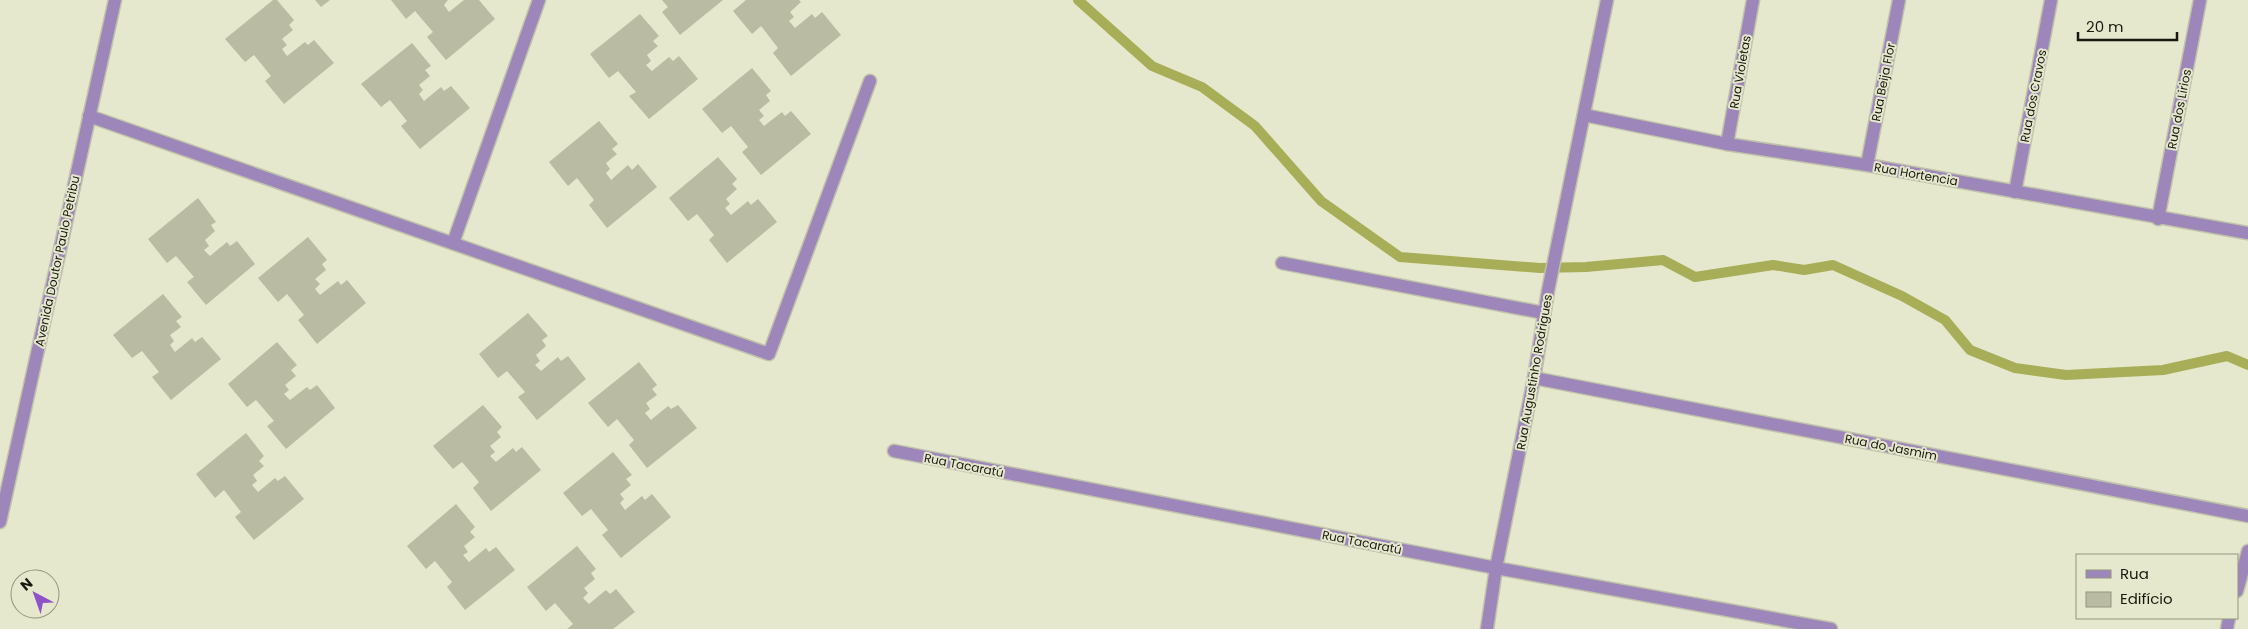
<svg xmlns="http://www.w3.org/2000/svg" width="2248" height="629" font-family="Poppins,sans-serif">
	<rect width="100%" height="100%" fill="#e5e8cc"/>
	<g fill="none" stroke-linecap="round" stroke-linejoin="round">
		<polyline stroke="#a8ae58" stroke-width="10" points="1078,0 1152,66 1202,87 1255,126 1321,201 1400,257 1540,268 1586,267 1663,260 1695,277 1773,265 1804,270 1833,265 1902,296 1945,320 1970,350 2015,368 2066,375 2163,370 2227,356 2248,365"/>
	</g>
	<g fill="#b9bca2">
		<polygon points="273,0 277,0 294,20 289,25 293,30 282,39 287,45 282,49 287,56 305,42 308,45 314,40 334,63 284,104 265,81 271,76 254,55 245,62 225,39"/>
		<polygon points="315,0 330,0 321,7"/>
		<polygon points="391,0 448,0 444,5 449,12 464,0 479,0 495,19 446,60 427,37 433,32 415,11 406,19"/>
		<polygon points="662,0 723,0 680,35 662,12 668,7"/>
		<polygon points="746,0 799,0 801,2 790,12 794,17 789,21 795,28 812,14 815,18 822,12 841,35 791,76 773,53 778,48 761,26 752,34 733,11"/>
		<polygon points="640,14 659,36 653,41 658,46 647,55 651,61 646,65 652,71 669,57 673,61 679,56 698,79 649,119 629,96 636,92 618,71 609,78 590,54"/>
		<polygon points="412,43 431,66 425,70 430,76 419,85 423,90 419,94 424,101 441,87 444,91 451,86 470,108 420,149 401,126 407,121 390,100 381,107 361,84"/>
		<polygon points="752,68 771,91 766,95 770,101 759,110 764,116 759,120 764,126 782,112 785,116 791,111 811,134 761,175 742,152 748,147 731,126 722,133 702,109"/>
		<polygon points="599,121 618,144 612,149 617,154 606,163 610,169 606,173 611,180 628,165 632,170 638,164 657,187 607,228 589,205 594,200 577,178 568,186 549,162"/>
		<polygon points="718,157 737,179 732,184 737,189 726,199 730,204 725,208 731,215 748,201 751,205 758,199 777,222 727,263 709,240 714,235 697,214 688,221 669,198"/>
		<polygon points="198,198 216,222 211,225 215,231 205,240 209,246 204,250 210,256 227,242 230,246 237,241 255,264 206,305 187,282 194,277 176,256 167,263 148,239"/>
		<polygon points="308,237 327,260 322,264 326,270 315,279 320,284 315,289 320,295 338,281 341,285 347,280 366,303 317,344 298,320 304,315 287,294 278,302 258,278"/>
		<polygon points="163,294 182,317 176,321 181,327 170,335 174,341 170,345 175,352 192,338 195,342 202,337 221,359 171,400 152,377 159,372 142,351 132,358 113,335"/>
		<polygon points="528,313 548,336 542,340 546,346 536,355 540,361 535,365 541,371 558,357 561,361 568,356 586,379 537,420 518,397 525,392 507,371 498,378 479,354"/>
		<polygon points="277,342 297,365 291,370 296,376 285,385 289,390 284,394 290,400 307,387 310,390 317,385 335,408 286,449 267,426 274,421 256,400 247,407 228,384"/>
		<polygon points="639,362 657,385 652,389 657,395 646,403 650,409 645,413 651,420 668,406 671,409 678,405 697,428 647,468 629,445 634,440 617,419 608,427 588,403"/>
		<polygon points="483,405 502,427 497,432 501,437 490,446 495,452 490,456 496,462 513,448 516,452 522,447 541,470 491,511 473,488 479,482 462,462 453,469 433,446"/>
		<polygon points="246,433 264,456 259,461 264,466 253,475 257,481 252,485 258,492 275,478 278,481 285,476 304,499 254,540 235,517 241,512 224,490 215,498 196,474"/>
		<polygon points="613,452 632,475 626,479 631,485 620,494 624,499 620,503 625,510 642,496 645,500 652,494 671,517 621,558 602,535 608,530 591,509 582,516 563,493"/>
		<polygon points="456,504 475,527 470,532 475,537 464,546 468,552 463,555 469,562 486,548 489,552 496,547 515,570 465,610 447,587 452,582 435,561 426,569 407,546"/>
		<polygon points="577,546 596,569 591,573 595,579 584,588 588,593 583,598 589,604 606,590 610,594 616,589 635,612 613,629 567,629 573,624 555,603 546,611 527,587"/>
	</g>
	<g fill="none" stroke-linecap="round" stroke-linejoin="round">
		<g stroke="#c0c3aa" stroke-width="15">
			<g id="service">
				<polyline points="89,116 769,354 870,81"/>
				<polyline points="453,243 539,0"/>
			</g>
		</g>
		<g stroke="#c0c3aa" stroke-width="15">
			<g id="minor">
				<polyline points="1584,115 1727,144 1867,165 2248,233"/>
				<polyline points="1727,144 1753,0"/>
				<polyline points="1867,165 1899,0"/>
				<polyline points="2015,192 2051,0"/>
				<polyline points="2158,219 2200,0"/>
				<polyline points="1282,263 1544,313"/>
				<polyline points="1534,378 2248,516"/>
				<polyline points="894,451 1496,568 1831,629"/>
				<polyline points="0,522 115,0"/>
				<polyline points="2237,591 2248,551"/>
				<polyline points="1487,629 1496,568 1534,378 1548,291 1607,0"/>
				<polyline points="2227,629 2229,618"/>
			</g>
		</g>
		<use href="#service" stroke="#9d86b9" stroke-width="12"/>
		<use href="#minor" stroke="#9d86b9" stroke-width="12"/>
	</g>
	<g text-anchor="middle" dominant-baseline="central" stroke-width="4" stroke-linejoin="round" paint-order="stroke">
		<g font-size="12" fill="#18180f" stroke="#e5e8cc">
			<text transform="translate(1740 72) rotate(-80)">Rua Violetas</text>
			<text transform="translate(1883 82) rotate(-79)">Rua Beija Flor</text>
			<text transform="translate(2033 96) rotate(-79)">Rua dos Cravos</text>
			<text transform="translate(2179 109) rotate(-79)">Rua dos Lirios</text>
			<text transform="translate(1916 174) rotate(10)">Rua Hortencia</text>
			<text transform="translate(57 261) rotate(-78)">Avenida Doutor Paulo Petribu</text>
			<text transform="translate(1534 372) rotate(-80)">Rua Augustinho Rodrigues</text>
			<text transform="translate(1891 447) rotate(11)">Rua do Jasmim</text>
			<text transform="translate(964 465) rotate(11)">Rua Tacaratú</text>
			<text transform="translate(1362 542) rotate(11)">Rua Tacaratú</text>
		</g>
	</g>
	<rect x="2076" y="554" width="162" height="65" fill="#e5e8cc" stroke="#939580"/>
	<rect x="2086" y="570" width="25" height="8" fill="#9d86b9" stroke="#939580"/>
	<text x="2120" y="579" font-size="15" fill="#18180f">Rua</text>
	<rect x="2086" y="592" width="25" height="15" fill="#b9bca2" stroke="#939580"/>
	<text x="2120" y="604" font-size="15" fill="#18180f">Edifício</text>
	<g transform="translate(35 594) rotate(319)"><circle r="24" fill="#e5e8cc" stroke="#939580"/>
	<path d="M0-4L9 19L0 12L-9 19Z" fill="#8f52c9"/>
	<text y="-8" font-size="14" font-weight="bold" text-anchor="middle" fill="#18180f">N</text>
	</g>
	<path d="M2078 32v8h99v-8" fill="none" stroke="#18180f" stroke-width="2.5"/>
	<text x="2086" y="32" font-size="15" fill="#18180f" stroke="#e5e8cc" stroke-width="4" paint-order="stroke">20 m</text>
</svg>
